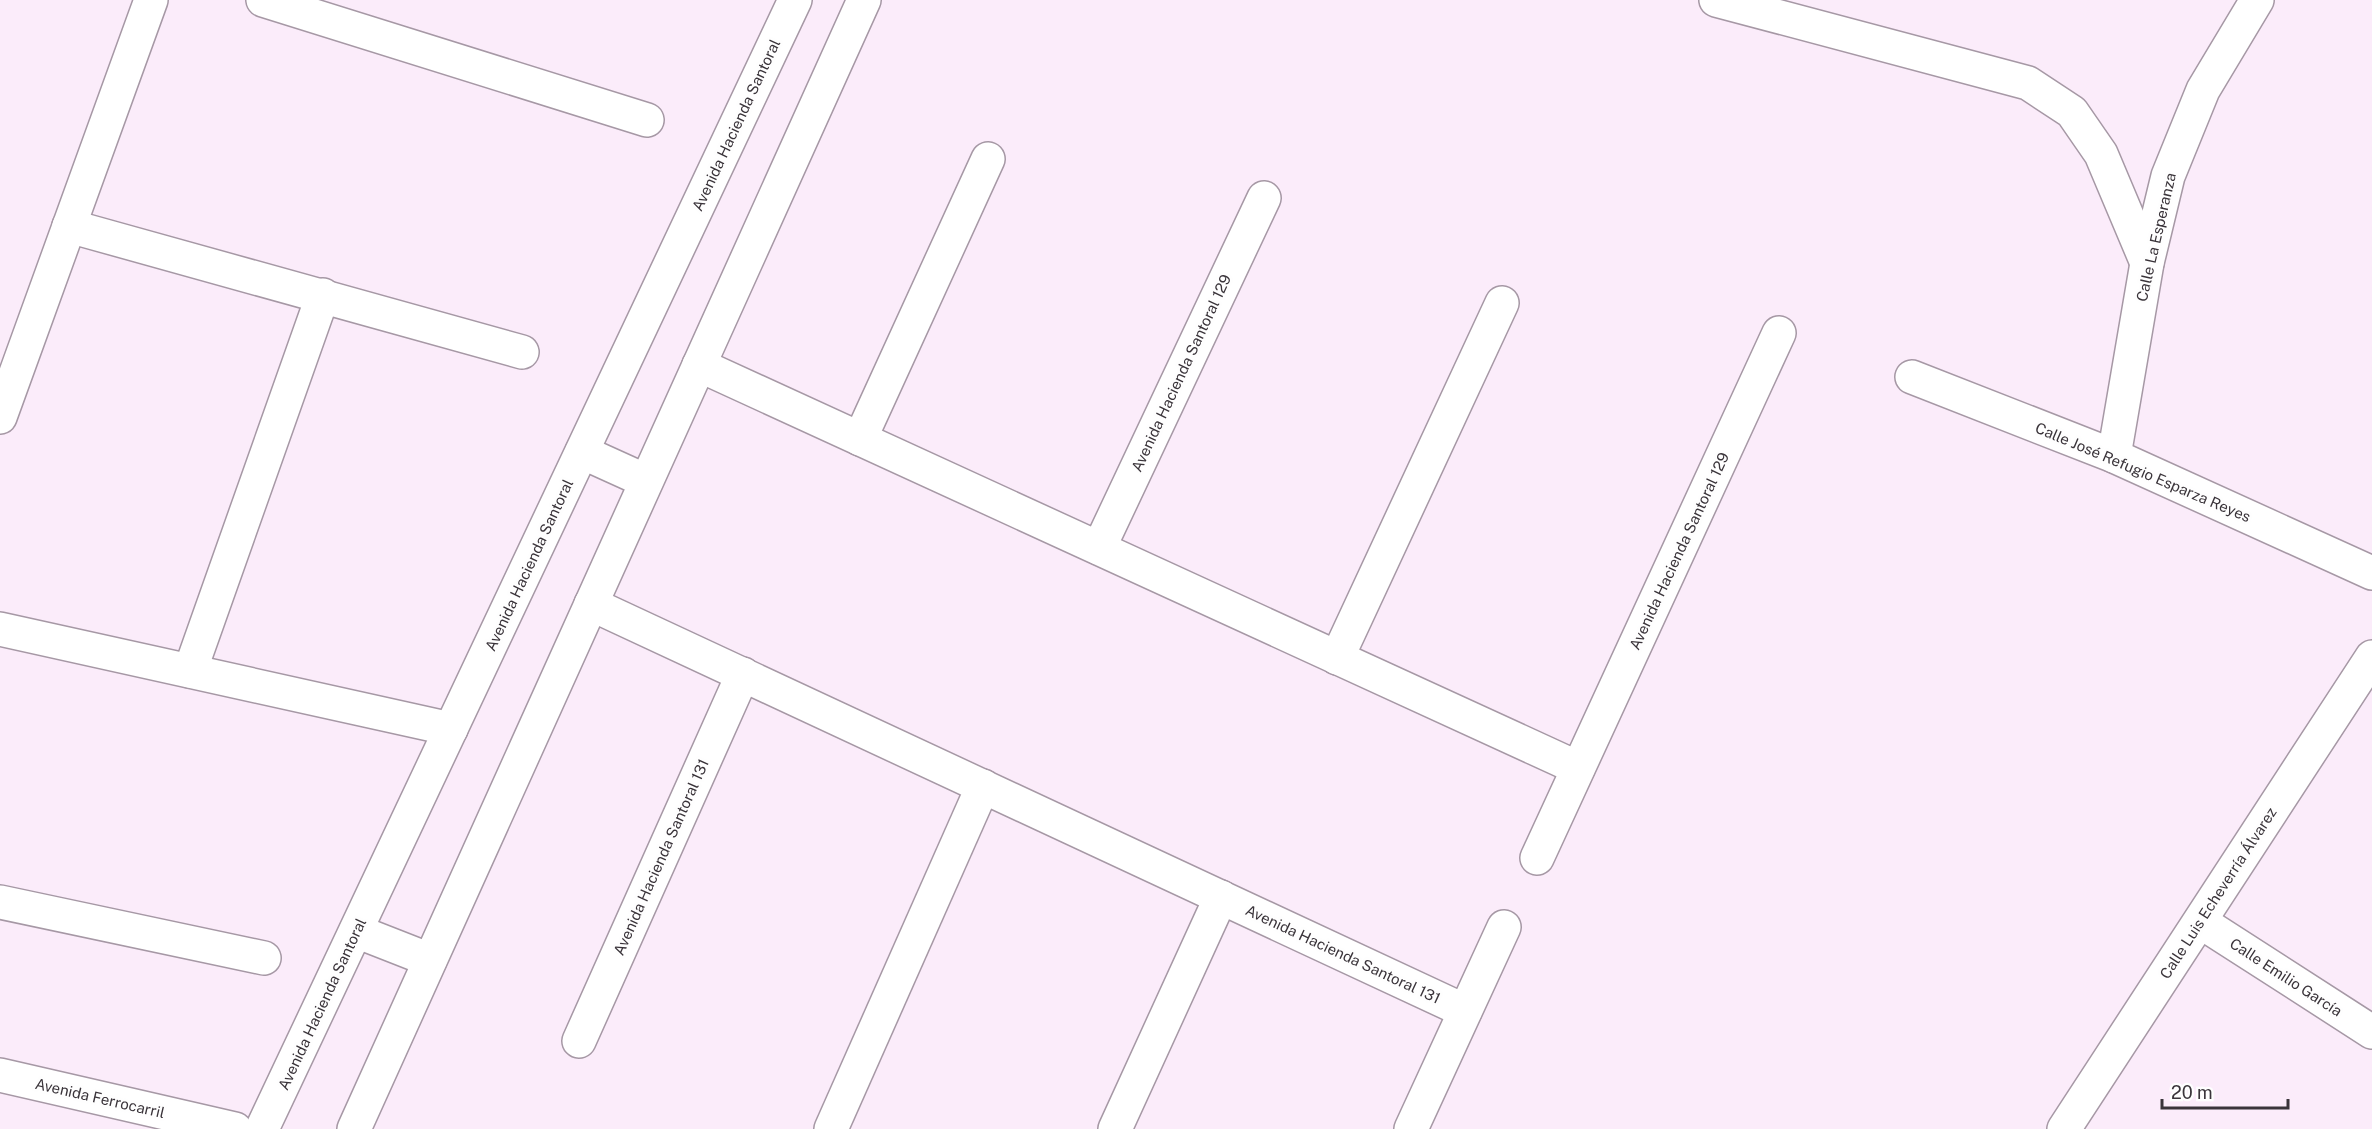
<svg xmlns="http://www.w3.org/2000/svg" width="2372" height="1129" font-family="'Public Sans',sans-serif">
	<rect width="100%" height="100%" fill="#fbecfa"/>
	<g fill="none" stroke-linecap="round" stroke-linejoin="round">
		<g stroke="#a698a5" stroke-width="36">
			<g id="minor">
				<polyline points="263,0 647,120"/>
				<polyline points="1716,0 2028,83 2072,112 2101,154 2147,263"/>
				<polyline points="69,226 522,352"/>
				<polyline points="699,365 1578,768"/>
				<polyline points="1912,377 2114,456 2372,573"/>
				<polyline points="0,417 151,0"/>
				<polyline points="860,439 988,159"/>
				<polyline points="2114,456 2147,263 2168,176 2203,90 2257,0"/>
				<polyline points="1099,548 1264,198"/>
				<polyline points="591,604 1465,1011"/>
				<polyline points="0,629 451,729"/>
				<polyline points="1337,658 1502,303"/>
				<polyline points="190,671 323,295"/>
				<polyline points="1537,858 1779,333"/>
				<polyline points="0,902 264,958"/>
				<polyline points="2201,922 2372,1032"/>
				<polyline points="579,1041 743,674"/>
				<polyline points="0,1075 235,1129"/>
				<polyline points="831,1129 983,786"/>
				<polyline points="1115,1129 1221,897"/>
				<polyline points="1411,1129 1504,927"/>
				<polyline points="2064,1129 2372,657"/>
			</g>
		</g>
		<g stroke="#a698a5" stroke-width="36">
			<g id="tertiary">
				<polyline points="582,452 646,481"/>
				<polyline points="356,931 430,960"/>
				<polyline points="262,1129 795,0"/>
				<polyline points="354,1129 864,0"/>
			</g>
		</g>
		<use href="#minor" stroke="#fff" stroke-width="33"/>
		<use href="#tertiary" stroke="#fff" stroke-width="33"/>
	</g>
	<g text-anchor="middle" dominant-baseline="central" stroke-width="6" stroke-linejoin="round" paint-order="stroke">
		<g font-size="15" fill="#3a343a" stroke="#fefefe">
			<text transform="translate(736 125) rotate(-65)">Avenida Hacienda Santoral</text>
			<text transform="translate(2156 237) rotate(-77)">Calle La Esperanza</text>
			<text transform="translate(1181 373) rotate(-65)">Avenida Hacienda Santoral 129</text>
			<text transform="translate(2143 472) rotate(23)">Calle José Refugio Esparza Reyes</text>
			<text transform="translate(1679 551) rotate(-65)">Avenida Hacienda Santoral 129</text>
			<text transform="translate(529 565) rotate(-65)">Avenida Hacienda Santoral</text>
			<text transform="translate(661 857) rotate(-66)">Avenida Hacienda Santoral 131</text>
			<text transform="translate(2218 893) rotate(-57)">Calle Luis Echeverría Álvarez</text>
			<text transform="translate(1343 954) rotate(25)">Avenida Hacienda Santoral 131</text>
			<text transform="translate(2286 977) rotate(33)">Calle Emilio García</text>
			<text transform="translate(322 1004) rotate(-65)">Avenida Hacienda Santoral</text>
			<text transform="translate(100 1098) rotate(13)">Avenida Ferrocarril</text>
		</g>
	</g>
	<path d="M2162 1099v9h126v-9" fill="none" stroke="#3a343a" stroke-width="3"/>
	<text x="2171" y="1099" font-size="18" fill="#3a343a" stroke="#fefefe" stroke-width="4.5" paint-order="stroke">20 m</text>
</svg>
